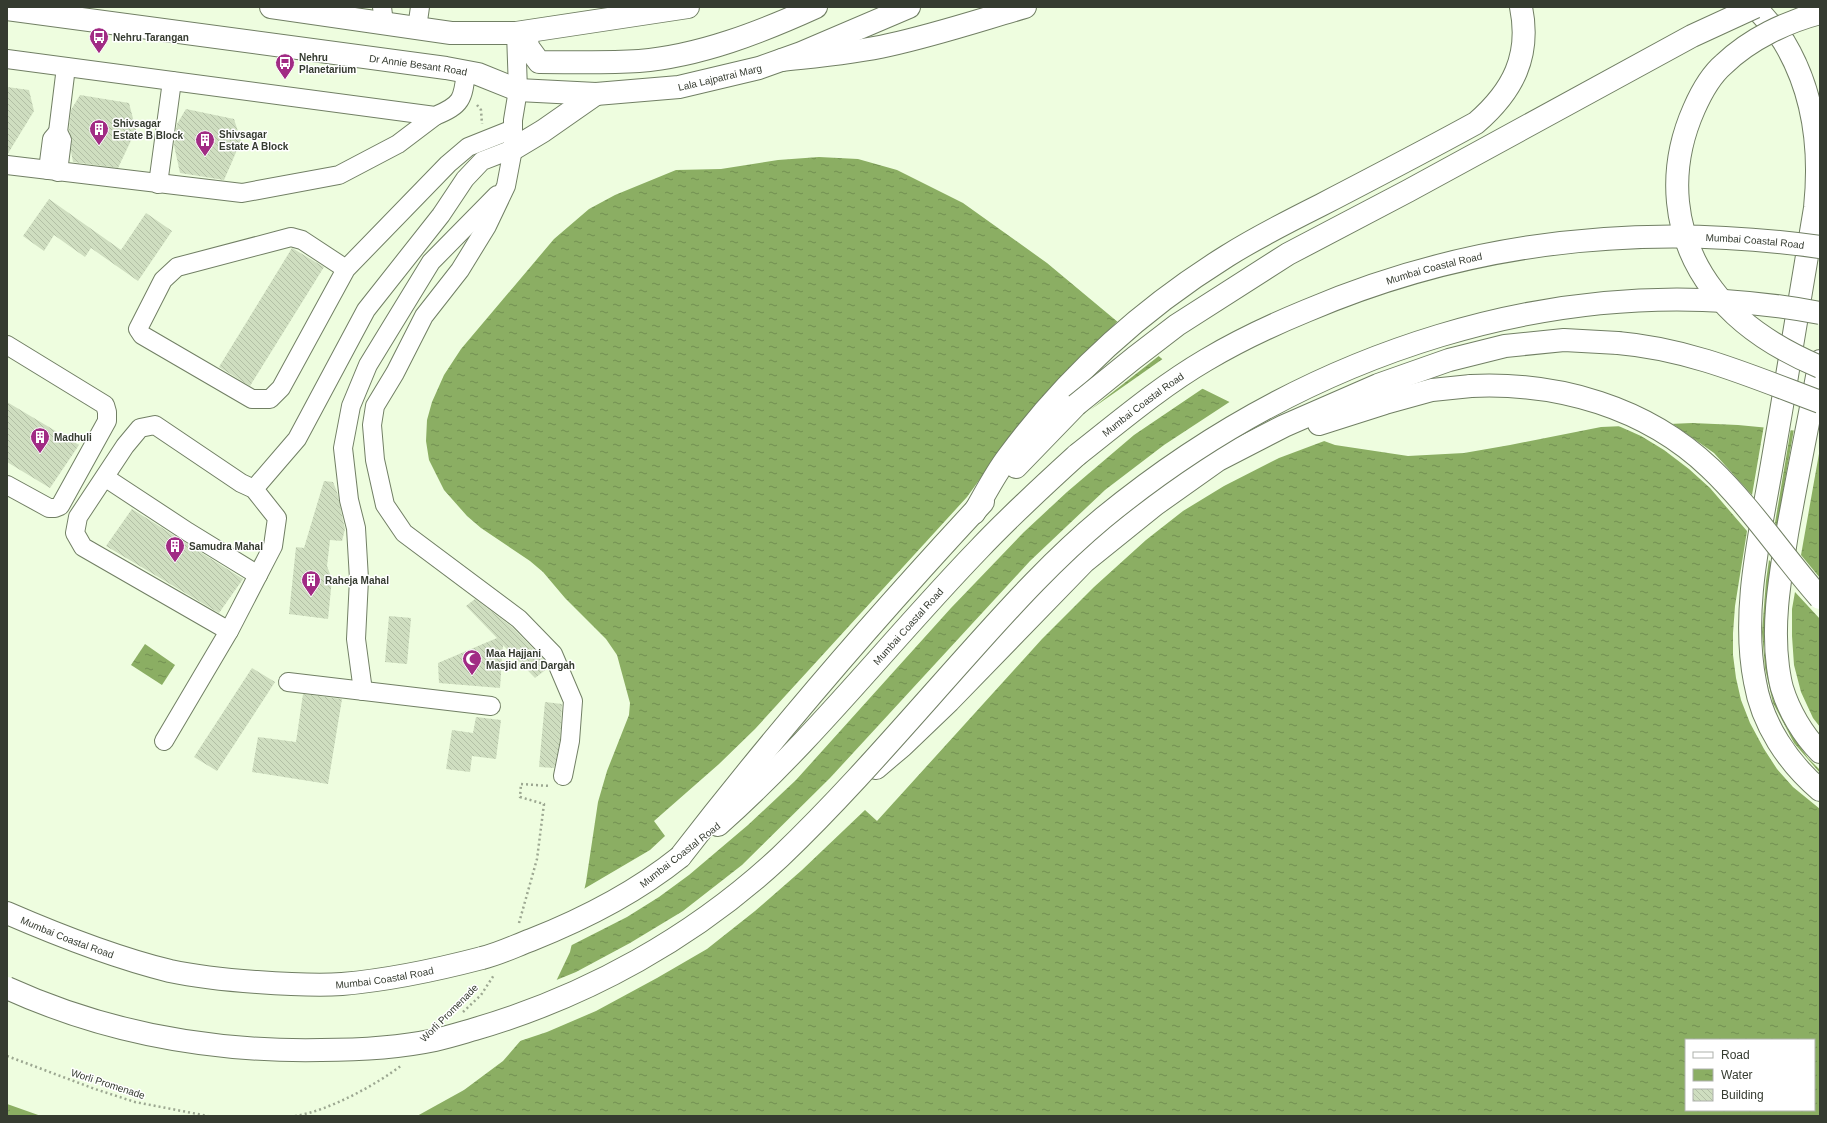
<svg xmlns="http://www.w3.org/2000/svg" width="1827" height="1123" font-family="Helvetica,sans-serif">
	<defs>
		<pattern id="water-ripples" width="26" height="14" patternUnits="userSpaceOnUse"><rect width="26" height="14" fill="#8bae63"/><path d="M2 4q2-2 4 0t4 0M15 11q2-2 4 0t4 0" fill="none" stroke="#728f52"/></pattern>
		<pattern id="building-back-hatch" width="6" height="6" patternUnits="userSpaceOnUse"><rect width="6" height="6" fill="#cfdec0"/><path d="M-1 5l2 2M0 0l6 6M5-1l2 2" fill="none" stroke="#b2bfa5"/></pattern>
	</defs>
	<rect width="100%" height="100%" fill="#eefddf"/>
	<g fill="url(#water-ripples)" fill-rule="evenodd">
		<path d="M819,157L858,159L897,170L963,203L1047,263L1191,383L1264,419L1335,445L1408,456L1464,453L1510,445L1601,427L1692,423L1738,425L1820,433V1116H417L464,1090L503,1061L528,1032L550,994L570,952L586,882L598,802L607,771L629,715L630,703L617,655L606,639L565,598L543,572L530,561L481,528L467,516L444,490L429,460L426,441L427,420L432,402L444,375L461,349L554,239L589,209L615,195L676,170L721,169L778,160ZM1686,1040H1814V1110H1686Z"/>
		<polygon points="145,644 175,665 162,685 131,665"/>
		<polygon points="7,1104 10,1105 41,1116 7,1116"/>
	</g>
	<g fill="#eefddf">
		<polygon points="1118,321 1160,355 1090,410 1164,358 1192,381 1205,387 1134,435 1067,492 1024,532 951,608 796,780 748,825 689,875 659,897 627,917 570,946 582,890 650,850 665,836 654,821 719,764 755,729 967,497 1016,429 1056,382"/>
		<polygon points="1231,401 1265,417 1327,440 1279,458 1224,486 1183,511 1146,540 1094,587 1042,639 877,821 865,810 802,870 755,911 707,949 657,978 596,1011 547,1032 517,1042 526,1030 554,981 576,972 630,943 683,911 742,865 830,778 1030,561 1105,490 1164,445"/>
		<polygon points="1670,422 1714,453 1752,495 1764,425 1791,428 1775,523 1777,526 1794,429 1820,431 1820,448 1801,555 1820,578 1820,619 1795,592 1792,609 1792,636 1794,665 1801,692 1813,718 1820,727 1820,770 1808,758 1787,728 1774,701 1770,686 1764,648 1766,602 1771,562 1769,560 1766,581 1762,632 1765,668 1773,703 1794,743 1820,773 1820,809 1793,787 1777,769 1764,749 1750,723 1741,700 1736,678 1733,655 1733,633 1735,606 1747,531 1710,488 1689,469 1664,450 1641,436 1614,424"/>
	</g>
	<g fill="url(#building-back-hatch)">
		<polygon points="7,87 29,90 34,111 7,155"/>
		<polygon points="80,95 129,103 136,130 118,168 73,162 71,151 72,141 69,130 71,110"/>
		<polygon points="186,109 234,119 241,141 224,180 180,173 174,145 177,124"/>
		<polygon points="49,199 121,250 146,213 172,231 138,281 91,248 85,257 54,235 44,251 23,236"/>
		<polygon points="292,248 324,267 250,386 219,367"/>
		<polygon points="7,402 79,445 50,488 7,462"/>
		<polygon points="324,481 333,482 337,492 345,529 342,541 330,540 327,566 332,579 328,619 289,614 296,547 304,548"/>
		<polygon points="132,509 243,579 219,613 106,546"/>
		<polygon points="475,599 512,627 544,660 548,668 535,678 503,645 500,688 439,683 438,663 497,638 466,606"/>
		<polygon points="389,616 411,618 407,664 385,662"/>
		<polygon points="252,668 275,682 217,771 194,757"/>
		<polygon points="303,694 342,699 328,784 252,772 258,737 296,742"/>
		<polygon points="545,702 562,704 560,740 554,768 539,767"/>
		<polygon points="476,717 501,720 496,759 472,756 470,772 446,769 452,730 473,733"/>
	</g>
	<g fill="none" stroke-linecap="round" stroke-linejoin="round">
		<g stroke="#717f64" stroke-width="20">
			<g id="minor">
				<polyline points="382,7 384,23"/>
				<polyline points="417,28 420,7"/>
				<polyline points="516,33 518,90 513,120 513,149 506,186 487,226 460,270 424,316 395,373 375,406 372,425 375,460 385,505 404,533 519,619 553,654 573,701 570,741 563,776"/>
				<path d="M7,59L435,116C462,105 463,99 466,72"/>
				<polyline points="58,132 66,67"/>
				<polyline points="7,165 242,193 339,175 398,144 435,116"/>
				<polyline points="48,170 52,139 58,132 62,140 58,172"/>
				<polyline points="158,184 172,81"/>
				<polyline points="346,269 302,240 291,237 177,267 163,280 138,329 142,335 252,399 270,399 281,388 346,269 448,164 468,147 513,129"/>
				<polyline points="7,345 105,405 107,412 107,421 60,506 55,508 49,508 7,485"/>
				<polygon points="155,425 241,483 254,489 277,518 273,546 229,631 83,547 75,533 78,517 125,446 140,428"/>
				<polyline points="106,478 188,532 258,575"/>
				<polyline points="254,489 297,439 366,310 441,215 465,179 482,161 513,149"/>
				<polyline points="288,682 491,706"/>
				<polyline points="363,691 356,639 359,579 356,528 349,500 343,448 351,406 368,365 431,262 497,195"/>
				<polyline points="164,741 229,631"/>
			</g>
		</g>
		<g stroke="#717f64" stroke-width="24">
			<g id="major">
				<polyline points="271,7 451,33 516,33 688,7"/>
				<path id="s1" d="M7,9L446,68L478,74L518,90L596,94L679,87L759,68L801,53L909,7"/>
				<polyline points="513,149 543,131 596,94"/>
			</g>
		</g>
		<g stroke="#717f64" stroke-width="24">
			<g id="highway">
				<path d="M1755,7C1765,18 1776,30 1784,42C1814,92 1821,151 1815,208C1800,294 1787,379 1772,464C1760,535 1741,611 1755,682C1762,724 1788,763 1820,790"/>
				<path d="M526,32L528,47L539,62C573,62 606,63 639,61C700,56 761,32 816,7"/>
				<path d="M782,60C818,56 854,53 889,45C935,35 980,20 1025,7"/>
				<path d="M1820,361C1809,419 1797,477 1787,534C1780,579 1772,622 1778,667C1779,674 1780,681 1782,688C1789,711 1803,735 1820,752"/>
				<polyline points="1319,424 1385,403 1432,390 1471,386"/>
				<polyline points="1016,467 1076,405"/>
				<path d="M974,513C985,494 995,474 1008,457C1067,377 1142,309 1227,256C1257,237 1289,221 1321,205C1373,178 1425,151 1476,123C1513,91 1531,56 1521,7"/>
				<polyline points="876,768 902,746 949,701 1084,562 1156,504 1218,460 1284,426 1378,385 1449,360 1505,346 1564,340 1618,343"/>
				<path id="s2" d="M718,825C813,741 891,640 979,549C1010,516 1043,486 1077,455"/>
				<path d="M680,857C775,734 877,616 983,502"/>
				<path id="s3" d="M7,913C60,936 113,957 170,971C198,977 228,980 257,982C285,984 314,986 342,984C389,980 436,970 482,958"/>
			</g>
		</g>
		<g stroke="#9ca791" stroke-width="2.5" stroke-dasharray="2 3" stroke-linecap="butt">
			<polyline points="477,105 481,110 482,124"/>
			<polyline points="519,923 537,859 544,804 520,797 521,784 550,786"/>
			<polyline points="463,1012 481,995 494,975"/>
			<polyline points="7,1056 95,1089 135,1102 208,1116"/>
			<path d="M295,1116C328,1111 376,1085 402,1065"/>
		</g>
		<use href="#minor" stroke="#fff" stroke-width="18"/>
		<use href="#major" stroke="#fff" stroke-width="22"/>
		<use href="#highway" stroke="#fff" stroke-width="22"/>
		<g stroke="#717f64" stroke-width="24" stroke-linecap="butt">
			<g id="highway-bridge">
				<path d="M1820,13C1786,22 1750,39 1724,64C1711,75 1701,93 1694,109C1667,170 1672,236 1713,290C1739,325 1780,350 1820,367"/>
				<path d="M1618,343C1690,349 1753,377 1820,402"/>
				<path d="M1471,386C1558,382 1646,407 1710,468C1751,507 1783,556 1820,598"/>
				<polyline points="1076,405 1134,358 1177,325 1288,254 1408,191 1692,36 1755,7"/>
				<path id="s4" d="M1077,455C1119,422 1160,387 1206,360C1238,341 1272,325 1306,311C1472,240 1642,222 1820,247"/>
				<path d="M482,958C499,954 515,946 531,940C584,919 635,893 680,857"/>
				<path d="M7,988C106,1033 212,1052 321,1050C359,1050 397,1048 435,1040C448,1037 461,1033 475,1029C588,996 694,937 780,857C848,792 909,720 971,651C1013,604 1055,558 1103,518C1303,354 1562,264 1820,313"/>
			</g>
		</g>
		<use href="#highway-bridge" stroke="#fff" stroke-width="22"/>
	</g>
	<defs>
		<g id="bus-pin" transform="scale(1)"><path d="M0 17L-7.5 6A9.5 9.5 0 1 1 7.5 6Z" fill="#a12b84" stroke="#fff"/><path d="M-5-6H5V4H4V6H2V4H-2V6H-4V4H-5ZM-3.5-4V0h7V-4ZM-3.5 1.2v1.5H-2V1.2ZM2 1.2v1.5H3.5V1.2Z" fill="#fff"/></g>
		<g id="building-pin" transform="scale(1)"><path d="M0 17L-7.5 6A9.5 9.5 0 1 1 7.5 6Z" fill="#a12b84" stroke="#fff"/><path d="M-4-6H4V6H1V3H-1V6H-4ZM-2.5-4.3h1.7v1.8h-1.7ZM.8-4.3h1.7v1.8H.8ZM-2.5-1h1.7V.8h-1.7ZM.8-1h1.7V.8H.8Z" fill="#fff"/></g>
		<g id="mosque-pin" transform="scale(1)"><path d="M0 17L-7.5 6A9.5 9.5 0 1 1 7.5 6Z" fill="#a12b84" stroke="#fff"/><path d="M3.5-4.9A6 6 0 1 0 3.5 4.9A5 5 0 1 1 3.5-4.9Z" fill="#fff"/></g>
	</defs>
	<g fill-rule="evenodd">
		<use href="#bus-pin" x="99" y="37"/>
		<use href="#bus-pin" x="285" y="63"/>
		<use href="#building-pin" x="99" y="129"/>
		<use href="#building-pin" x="205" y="140"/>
		<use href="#building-pin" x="40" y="437"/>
		<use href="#building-pin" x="175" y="546"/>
		<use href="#building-pin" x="311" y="580"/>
		<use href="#mosque-pin" x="472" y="659"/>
	</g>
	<g text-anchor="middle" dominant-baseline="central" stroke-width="3" stroke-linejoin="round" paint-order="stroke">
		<g font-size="10" font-weight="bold" fill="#353b30" stroke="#fff" text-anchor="start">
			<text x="113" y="37">Nehru Tarangan</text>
			<text x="299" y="57">Nehru<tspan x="299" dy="12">Planetarium</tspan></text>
			<text x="113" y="123">Shivsagar<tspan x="113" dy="12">Estate B Block</tspan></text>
			<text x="219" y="134">Shivsagar<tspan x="219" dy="12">Estate A Block</tspan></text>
			<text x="54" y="437">Madhuli</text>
			<text x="189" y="546">Samudra Mahal</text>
			<text x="325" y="580">Raheja Mahal</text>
			<text x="486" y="653">Maa Hajjani<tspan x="486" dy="12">Masjid and Dargah</tspan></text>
		</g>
		<g font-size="10" fill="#353b30" stroke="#fff">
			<text stroke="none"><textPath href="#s1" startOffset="415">Dr Annie Besant Road</textPath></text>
			<text stroke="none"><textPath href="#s1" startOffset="722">Lala Lajpatrai Marg</textPath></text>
			<text stroke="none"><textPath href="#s4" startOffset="731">Mumbai Coastal Road</textPath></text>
			<text stroke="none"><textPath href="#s4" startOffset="407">Mumbai Coastal Road</textPath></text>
			<text stroke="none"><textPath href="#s4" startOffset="83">Mumbai Coastal Road</textPath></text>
			<text stroke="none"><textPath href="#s2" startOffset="275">Mumbai Coastal Road</textPath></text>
			<text transform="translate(680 855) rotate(-38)">Mumbai Coastal Road</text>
			<text stroke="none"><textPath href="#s3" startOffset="65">Mumbai Coastal Road</textPath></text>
			<text stroke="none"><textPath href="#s3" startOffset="389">Mumbai Coastal Road</textPath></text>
			<text transform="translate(449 1013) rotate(-45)">Worli Promenade</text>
			<text transform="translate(108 1084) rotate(18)">Worli Promenade</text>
		</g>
	</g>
	<rect width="1827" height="1123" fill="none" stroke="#353b30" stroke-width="16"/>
	<rect x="1685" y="1039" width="130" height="72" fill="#ffffff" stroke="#aeb1ac"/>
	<rect x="1693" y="1052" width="20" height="6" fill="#ffffff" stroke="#aeb1ac"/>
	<text x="1721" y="1059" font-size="12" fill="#353b30">Road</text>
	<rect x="1693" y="1069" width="20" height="12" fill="url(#water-ripples)" stroke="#aeb1ac"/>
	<text x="1721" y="1079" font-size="12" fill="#353b30">Water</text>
	<rect x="1693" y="1089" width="20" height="12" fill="url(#building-back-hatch)" stroke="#aeb1ac"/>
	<text x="1721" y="1099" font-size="12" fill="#353b30">Building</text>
</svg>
